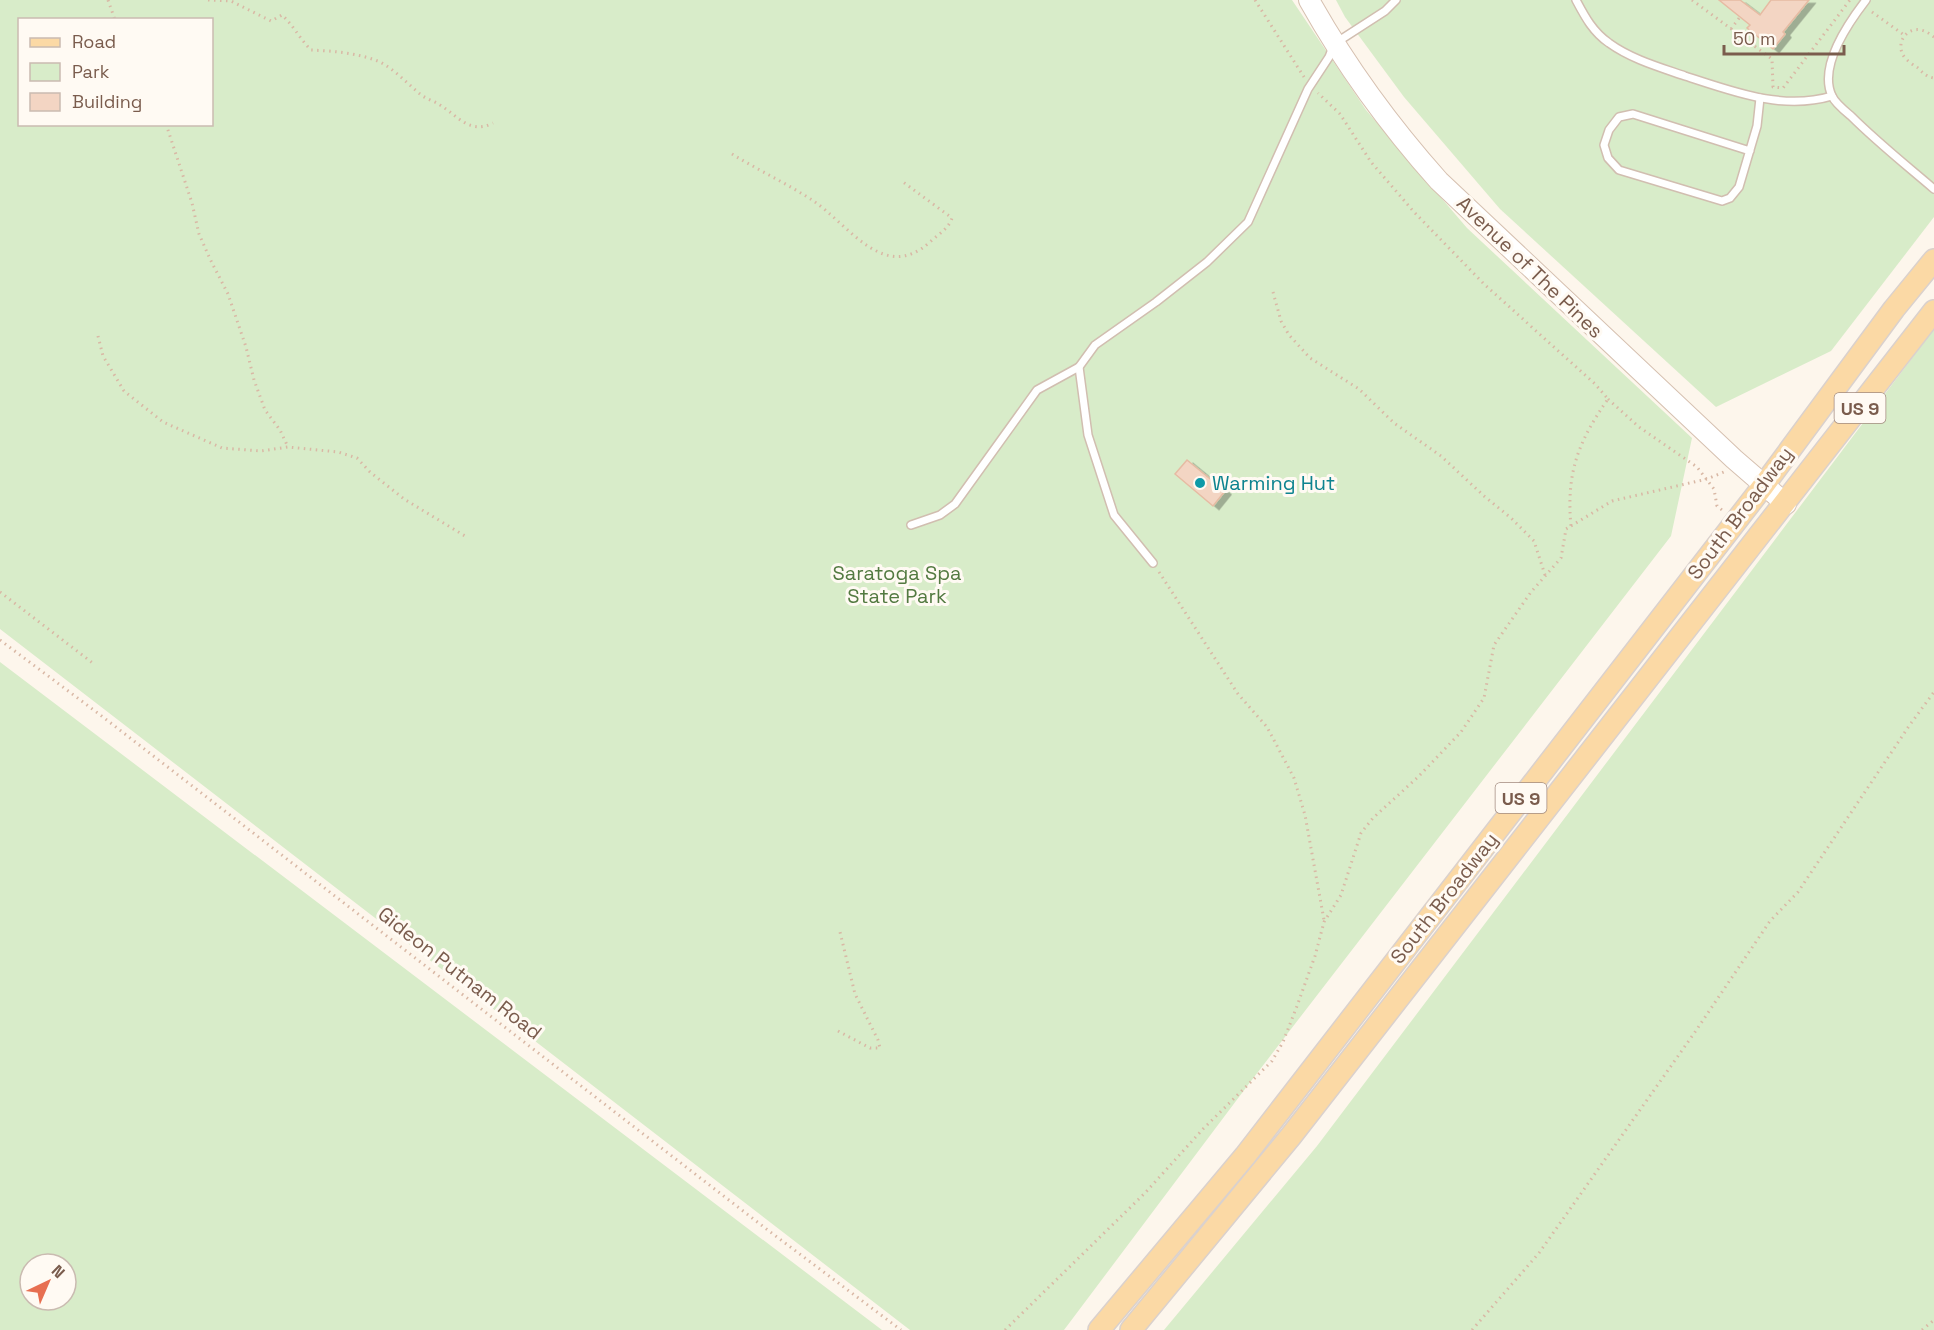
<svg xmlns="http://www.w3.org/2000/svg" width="1934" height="1330" font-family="'Space Grotesk',sans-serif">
	<defs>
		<filter id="shadow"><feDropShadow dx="6" dy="3.5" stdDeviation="0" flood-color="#0004"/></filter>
	</defs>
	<rect width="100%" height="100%" fill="#fdf6ec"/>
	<g fill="#d8ecc9" fill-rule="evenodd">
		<path d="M0,0H1292L1366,110L1467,228L1692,438L1671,536L1251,1081L1064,1330H910L0,629ZM20,20H212V124H20Z"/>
		<polygon points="1336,0 1934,0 1934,217 1831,351 1716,407 1500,209 1404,97 1345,17"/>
		<polygon points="1934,329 1934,1330 1164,1330 1317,1146"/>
		<path d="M0,662L882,1330H0ZM30,1264H66V1300H30Z"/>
	</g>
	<g fill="#f3d5c3" stroke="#e6bba3" stroke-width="1.5" filter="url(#shadow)">
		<polygon points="1719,0 1740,0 1760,15 1771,0 1809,0 1783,32 1785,34 1773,49 1747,28 1750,25"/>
		<polygon points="1187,460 1225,491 1213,506 1175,474"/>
	</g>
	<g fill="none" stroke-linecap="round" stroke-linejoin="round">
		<g stroke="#d1beb0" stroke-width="10">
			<g id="lane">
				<path d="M1576,0C1585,17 1593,32 1609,43C1631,59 1659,67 1685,76C1732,91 1782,111 1832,96"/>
				<path d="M1866,0C1849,22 1818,66 1832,96C1835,103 1845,111 1851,116C1877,142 1906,165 1934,189"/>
				<polyline points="1750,151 1633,114 1619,117 1609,130 1604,145 1608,158 1619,170 1722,201 1730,198 1739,187 1757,126 1760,98"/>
				<polyline points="911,525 940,515 955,504 1037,390 1079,367"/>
				<polyline points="1153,563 1114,515 1088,435 1079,367 1095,345 1156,302 1207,262 1248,222 1308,89 1329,57 1334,44 1385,11 1396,0"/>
			</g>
		</g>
		<g stroke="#d6c0b0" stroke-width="22">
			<path id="secondary" d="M1309,0C1346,66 1389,125 1439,181L1734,459L1786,504"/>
		</g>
		<g stroke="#dad1cd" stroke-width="24">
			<g id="primary">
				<polyline points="1099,1330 1245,1156 1764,485 1894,309 1934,260"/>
				<polyline points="1131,1330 1291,1136 1934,311"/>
			</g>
		</g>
		<g stroke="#d9b8a5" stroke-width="3" stroke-dasharray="1.5 4.5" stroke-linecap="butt">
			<polyline points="108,0 115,20"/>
			<path d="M208,0L231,1L271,21L282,15C293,25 300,39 311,50C333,51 359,53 380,62C395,70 407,83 420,94C426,99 434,101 440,105C458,116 470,135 493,123"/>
			<polyline points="1255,0 1304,77"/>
			<polyline points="1692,0 1772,59 1773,87 1783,88 1850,0"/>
			<polyline points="1872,12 1904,35"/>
			<polyline points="1731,29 1740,17"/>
			<path d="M1934,37C1930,34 1926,31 1921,30C1907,27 1896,42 1903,55C1906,60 1913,65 1918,68C1923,73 1927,77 1934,78"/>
			<polyline points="166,124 192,203 199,234 210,259 228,294 246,347 254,380 265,410 280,430 288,447"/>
			<path d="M732,154C758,170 786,183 812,200C849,224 884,285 931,241C939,234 949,228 952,218L903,182"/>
			<polyline points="1273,292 1281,321 1289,335 1310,358 1359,389 1394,423 1441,456 1484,496 1511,518 1534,541 1545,575"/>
			<polyline points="98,336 103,356 124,391 163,422 222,448 261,451 288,447 338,452 357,458 370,472 404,499 465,536"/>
			<polyline points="1608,399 1639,427 1697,467 1714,489 1717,506 1722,510"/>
			<polyline points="1571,526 1612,501 1707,479 1724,472"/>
			<polyline points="1159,572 1238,694 1267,727 1294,778 1305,815 1324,920"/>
			<polyline points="0,592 94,664"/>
			<polyline points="0,640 99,714 769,1231 901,1330"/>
			<polyline points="838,1031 870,1048 880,1048 878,1040 855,994 840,932"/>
			<path d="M1005,1330L1145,1193L1203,1129L1272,1061L1283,1042L1297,1006L1315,956L1324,922L1341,895L1361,833L1373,818L1418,777L1461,732L1484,698L1494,645L1531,592L1561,558L1566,529L1571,526C1566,473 1578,442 1608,399L1595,384L1484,284L1414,212L1371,162L1340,114L1318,93"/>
			<polyline points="1472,1330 1539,1253 1695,1032 1770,921 1798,892 1909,726 1934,692"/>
			<polyline points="1922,1330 1934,1320"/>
		</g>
		<use href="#lane" stroke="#fff" stroke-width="7"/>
		<use href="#secondary" stroke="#fff" stroke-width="20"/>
		<use href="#primary" stroke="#fbd9a5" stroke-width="21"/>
	</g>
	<circle fill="#0f9aa8" stroke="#fffaf3" stroke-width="2" cx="1200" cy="483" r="6"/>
	<g text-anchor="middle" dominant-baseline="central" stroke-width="6" stroke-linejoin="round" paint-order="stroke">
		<g fill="#fffaf3" stroke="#a28b7f" stroke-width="1.5">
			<rect x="1834.5" y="393" width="51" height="30" rx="4.5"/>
			<rect x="1495.5" y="783" width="51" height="30" rx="4.5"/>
		</g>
		<g font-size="18" font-weight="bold" fill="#7a5c4d">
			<text x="1860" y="408">US 9</text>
			<text x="1521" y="798">US 9</text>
		</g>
		<g font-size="20" fill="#7a5c4d" stroke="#fffaf3">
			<text transform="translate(1530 267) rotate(44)">Avenue of The Pines</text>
			<text transform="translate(1740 513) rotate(-53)">South Broadway</text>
			<text transform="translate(1444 898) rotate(-52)">South Broadway</text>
			<text transform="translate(460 973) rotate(38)">Gideon Putnam Road</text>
		</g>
		<g font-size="20" fill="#0d838f" stroke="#fffaf3" text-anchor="start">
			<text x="1212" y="483">Warming Hut</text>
		</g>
		<g font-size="20" fill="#537a41" stroke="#fffaf3">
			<text x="897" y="573">Saratoga Spa<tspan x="897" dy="23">State Park</tspan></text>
		</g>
	</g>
	<rect x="18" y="18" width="195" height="108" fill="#fffaf3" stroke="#cabbb1" stroke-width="1.5"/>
	<rect x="30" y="38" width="30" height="9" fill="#fbd9a5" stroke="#cabbb1" stroke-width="1.5"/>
	<text x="72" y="48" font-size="18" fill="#7a5c4d">Road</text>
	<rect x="30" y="63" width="30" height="18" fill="#d8ecc9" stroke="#cabbb1" stroke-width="1.5"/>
	<text x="72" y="78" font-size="18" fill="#7a5c4d">Park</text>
	<rect x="30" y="93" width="30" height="18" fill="#f3d5c3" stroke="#cabbb1" stroke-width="1.5"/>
	<text x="72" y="108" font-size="18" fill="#7a5c4d">Building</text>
	<g transform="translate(48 1282) rotate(44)"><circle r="28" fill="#fffaf3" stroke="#cabbb1" stroke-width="1.5"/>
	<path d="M0-4.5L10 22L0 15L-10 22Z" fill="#e76f51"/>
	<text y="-9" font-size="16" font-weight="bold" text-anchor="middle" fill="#7a5c4d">N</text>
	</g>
	<path d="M1724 45v9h120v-9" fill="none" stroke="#7a5c4d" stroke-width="3"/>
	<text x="1733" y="45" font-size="18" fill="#7a5c4d" stroke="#fffaf3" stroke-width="4.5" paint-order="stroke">50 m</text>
</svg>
